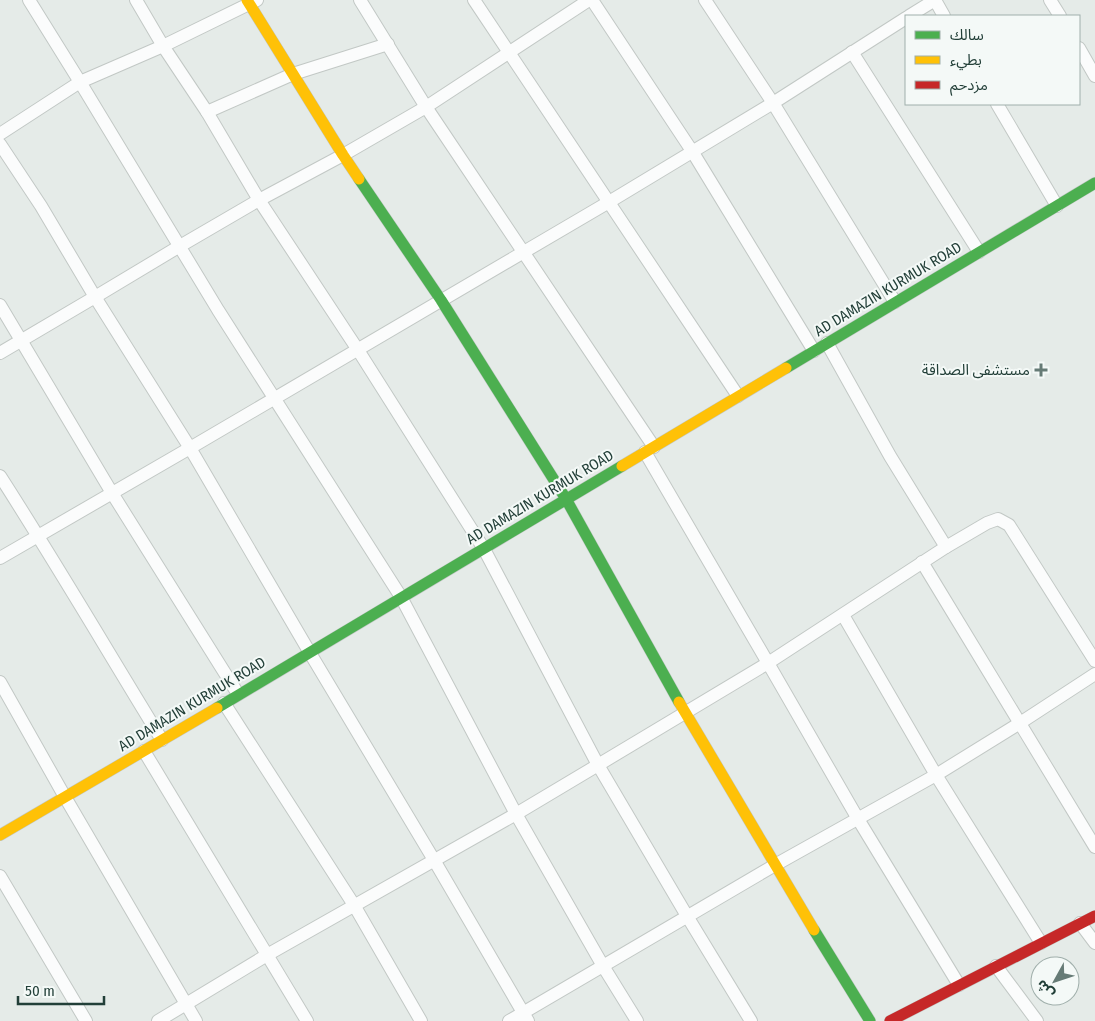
<svg xmlns="http://www.w3.org/2000/svg" width="1095" height="1021" font-family="'Fira Sans Condensed','Noto Sans Arabic',sans-serif">
	<rect width="100%" height="100%" fill="#e5ebe8"/>
	<g fill="none" stroke-linecap="round" stroke-linejoin="round">
		<g stroke="#c2c8c5" stroke-width="14">
			<g id="street">
				<polyline points="29,0 80,82 218,310 401,597 516,814 603,966 637,1021"/>
				<polyline points="136,0 163,46 207,112 259,200 358,350 484,549 598,765 687,916 751,1021"/>
				<polyline points="360,0 426,107 654,447"/>
				<polyline points="474,0 738,396"/>
				<polyline points="592,0 692,151 814,351"/>
				<polyline points="705,0 773,103 895,302"/>
				<polyline points="935,0 944,16"/>
				<polyline points="1050,0 1060,16"/>
				<polyline points="909,16 935,0"/>
				<polyline points="1079,48 1095,76"/>
				<polyline points="852,52 979,252"/>
				<polyline points="997,104 1057,206"/>
				<polyline points="207,112 293,74 388,44"/>
				<polyline points="0,134 80,82 163,46 257,0"/>
				<polyline points="0,144 41,206 95,297 190,448 310,653 434,860 528,1021"/>
				<polyline points="0,305 112,493 238,694"/>
				<polyline points="827,343 890,456 946,547 987,523 998,519 1009,525 1095,661"/>
				<polyline points="0,353 95,297 180,246 259,200 343,155 426,107 589,0"/>
				<polyline points="645,452 768,663 858,819 959,985"/>
				<path d="M0,476C56,563 108,652 162,740"/>
				<polyline points="0,558 190,448 609,202 773,103 906,18"/>
				<polyline points="922,562 1095,847"/>
				<polyline points="843,615 936,775 1041,943"/>
				<polyline points="0,682 65,797 196,1021"/>
				<polyline points="224,703 354,905 421,1021"/>
				<polyline points="144,751 307,1021"/>
				<polyline points="0,876 86,1021"/>
				<polyline points="1080,923 1095,943"/>
				<polyline points="996,966 1037,1021"/>
				<polyline points="158,1021 267,955 516,814 598,765 768,663 946,547"/>
				<polyline points="509,1021 775,865 936,775 1020,723 1095,674"/>
			</g>
		</g>
		<g stroke="#c1c8c5" stroke-width="12">
			<g id="fast">
				<polyline points="359,179 441,300 566,499 679,702"/>
				<polyline points="786,368 1095,183"/>
				<polyline points="217,708 622,466"/>
				<polyline points="814,930 870,1021"/>
			</g>
		</g>
		<g stroke="#c1c8c5" stroke-width="12">
			<g id="slow">
				<polyline points="247,0 343,155 359,179"/>
				<polyline points="622,466 786,368"/>
				<polyline points="679,702 814,930"/>
				<polyline points="0,835 217,708"/>
			</g>
		</g>
		<g stroke="#c1c8c5" stroke-width="12">
			<polyline id="jam" points="890,1021 1095,916"/>
		</g>
		<use href="#street" stroke="#fbfcfc" stroke-width="12"/>
		<use href="#fast" stroke="#4caf50" stroke-width="11"/>
		<use href="#slow" stroke="#ffc107" stroke-width="11"/>
		<use href="#jam" stroke="#c62828" stroke-width="11"/>
	</g>
	<path fill="#667b76" stroke="#f4f9f7" stroke-width="2" d="M1038.5 362.5h5v5h5v5h-5v5h-5v-5h-5v-5h5z"/>
	<g text-anchor="middle" dominant-baseline="central" stroke-width="4" stroke-linejoin="round" paint-order="stroke">
		<g font-size="15" fill="#223f38" stroke="#f4f9f7">
			<text transform="translate(888 289) rotate(-31)">AD DAMAZIN KURMUK ROAD</text>
			<text transform="translate(540 497) rotate(-31)">AD DAMAZIN KURMUK ROAD</text>
			<text transform="translate(192 704) rotate(-31)">AD DAMAZIN KURMUK ROAD</text>
		</g>
		<g font-size="15" fill="#223f38" stroke="#f4f9f7" text-anchor="end">
			<text x="1030" y="370">مستشفى الصداقة</text>
		</g>
	</g>
	<rect x="905" y="15" width="175" height="90" fill="#f4f9f7" stroke="#a0afab"/>
	<rect x="915" y="31" width="25" height="8" fill="#4caf50" stroke="#a0afab"/>
	<text x="950" y="40" font-size="15" fill="#223f38">سالك</text>
	<rect x="915" y="56" width="25" height="8" fill="#ffc107" stroke="#a0afab"/>
	<text x="950" y="65" font-size="15" fill="#223f38">بطيء</text>
	<rect x="915" y="81" width="25" height="8" fill="#c62828" stroke="#a0afab"/>
	<text x="950" y="90" font-size="15" fill="#223f38">مزدحم</text>
	<g transform="translate(1055 981) rotate(230)"><circle r="24" fill="#f4f9f7" stroke="#a0afab"/>
	<path d="M0-4L9 19L0 12L-9 19Z" fill="#667b76"/>
	<text y="-8" font-size="14" font-weight="bold" text-anchor="middle" fill="#223f38">ش</text>
	</g>
	<path d="M18 996v8h86v-8" fill="none" stroke="#223f38" stroke-width="2.5"/>
	<text x="25" y="996" font-size="15" fill="#223f38" stroke="#f4f9f7" stroke-width="4" paint-order="stroke">50 m</text>
</svg>
